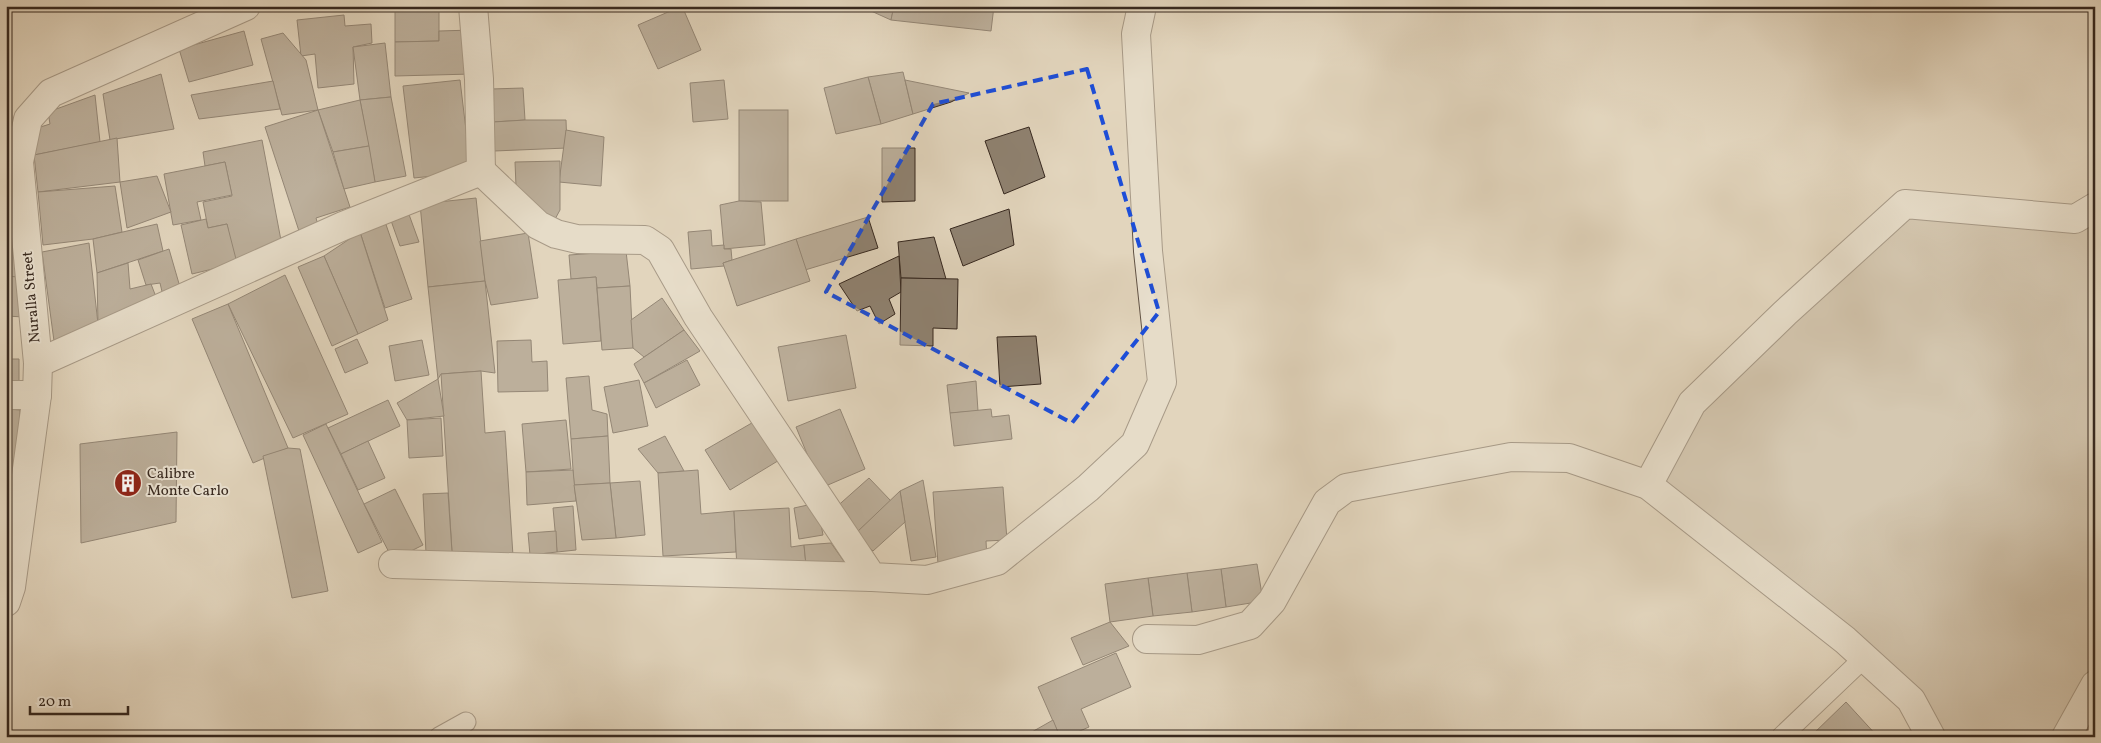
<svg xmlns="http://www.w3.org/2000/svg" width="2101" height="743" font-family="Vollkorn,serif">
	<rect width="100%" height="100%" fill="#e2d5bd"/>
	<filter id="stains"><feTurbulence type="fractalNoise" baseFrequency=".004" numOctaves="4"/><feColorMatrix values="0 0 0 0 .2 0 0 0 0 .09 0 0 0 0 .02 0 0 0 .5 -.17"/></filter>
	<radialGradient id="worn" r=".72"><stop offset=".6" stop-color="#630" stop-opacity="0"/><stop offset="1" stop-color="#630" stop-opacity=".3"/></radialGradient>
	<polygon fill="#c5b8a2" stroke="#7e7060" points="1905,204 2095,207 2095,685 2066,737 1931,737 1911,700 1648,485 1692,403"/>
	<g fill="#8f8271" stroke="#36281f">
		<polygon points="682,6 701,50 658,69 638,25"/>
		<polygon points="860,6 894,6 891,20"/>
		<polygon points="894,6 994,6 991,31 891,20"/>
		<polygon points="395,7 439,7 439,41 395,42"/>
		<polygon points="344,15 345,26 371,24 372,43 353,47 354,84 318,88 315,54 301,56 297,20"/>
		<polygon points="472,30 472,74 395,76 395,42 439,41 439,31"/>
		<polygon points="244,31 253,65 189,82 179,49"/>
		<polygon points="283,33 306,60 318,110 282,115 261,39"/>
		<polygon points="385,43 391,97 360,100 353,47"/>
		<polygon points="903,72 913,114 881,124 868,77"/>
		<polygon points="161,74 174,129 110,140 103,94"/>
		<polygon points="868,77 881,124 836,134 824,88"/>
		<polygon points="460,80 471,172 414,178 403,86"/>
		<polygon points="724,80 728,119 693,122 690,83"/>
		<polygon points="905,80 969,93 951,102 913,114"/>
		<polygon points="273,81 280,109 199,119 191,95"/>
		<polygon points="523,88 525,120 493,122 491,89"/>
		<polygon points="95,95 100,142 34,155 34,129 50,124 48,112"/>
		<polygon points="391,97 406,176 375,182 360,100"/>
		<polygon points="360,100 369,146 333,152 318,110"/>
		<polygon points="318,110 350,207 316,218 318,225 299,231 265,127"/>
		<rect x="739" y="110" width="49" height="91"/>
		<polygon points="525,120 566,120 567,148 494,151 493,122"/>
		<polygon points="1029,127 1045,177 1004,194 985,141"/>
		<polygon points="566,130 604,137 601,186 559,182"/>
		<polygon points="117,138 120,182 38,192 34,155"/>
		<polygon points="262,140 283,251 234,260 227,224 208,228 203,202 232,196 225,162 205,166 203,152"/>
		<polygon points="369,146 375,182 344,189 333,152"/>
		<polygon points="882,148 915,148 915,201 882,202"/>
		<polygon points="560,161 560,210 554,221 516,186 515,162"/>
		<polygon points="225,162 232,195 197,202 201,220 173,225 164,174"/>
		<polygon points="17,172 16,233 6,233 6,174"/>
		<polygon points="157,176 171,212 127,228 120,182"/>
		<polygon points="115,186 122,232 93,239 43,245 38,192"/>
		<polygon points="476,198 485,281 428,287 420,204"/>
		<polygon points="739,201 761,202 765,245 724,249 720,205"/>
		<polygon points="407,209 419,242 400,246 389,215"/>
		<polygon points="1009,209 1014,245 963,266 950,229"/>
		<polygon points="383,216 412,299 385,308 360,232"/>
		<polygon points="868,217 878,248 805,270 796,239"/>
		<polygon points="206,219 208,228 227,224 237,263 192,274 181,225"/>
		<polygon points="157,224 163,251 97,273 93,239"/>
		<polygon points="711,230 712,246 724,245 724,249 731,249 732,260 723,263 724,266 691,269 688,232"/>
		<polygon points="360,232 388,320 358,334 324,256"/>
		<polygon points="6,233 16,233 18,277 6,277"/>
		<polygon points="528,233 538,298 491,305 485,281 480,241"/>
		<polygon points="934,237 946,279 901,278 898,242"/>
		<polygon points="796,239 810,281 737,306 723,263"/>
		<polygon points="89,243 98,324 54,341 42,252"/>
		<polygon points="169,249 182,294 164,300 160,283 146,285 138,260"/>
		<polygon points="626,251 630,286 597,288 596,277 571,279 569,255"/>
		<polygon points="324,256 358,334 332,346 298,267"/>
		<polygon points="899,256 901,292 889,299 895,314 879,324 870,306 857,311 839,284"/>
		<polygon points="128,263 130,289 151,284 158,302 98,324 97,273"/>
		<polygon points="285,275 348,414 293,438 228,304"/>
		<polygon points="6,276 18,277 24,317 6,316"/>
		<polygon points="596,277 601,341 563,344 558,280"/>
		<polygon points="901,278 958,279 957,329 933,328 933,346 900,345"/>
		<polygon points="485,281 495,373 481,371 441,374 438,379 428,287"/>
		<polygon points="630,286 633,348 602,350 597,288"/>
		<polygon points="662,298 684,330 644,357 633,348 631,320"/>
		<polygon points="228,304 288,448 253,463 192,319"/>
		<polygon points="684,330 700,351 644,383 634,364"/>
		<polygon points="846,335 856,388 788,401 778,347"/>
		<polygon points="1036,336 1041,384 1000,387 997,337"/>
		<polygon points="357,339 368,363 345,373 335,349"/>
		<polygon points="422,340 429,375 395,381 389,346"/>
		<polygon points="531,340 532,362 547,361 548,391 498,392 497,341"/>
		<polygon points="6,359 19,359 19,385 6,386"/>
		<polygon points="687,360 700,385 656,408 644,383"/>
		<polygon points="481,371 485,433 505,431 513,556 452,552 441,374"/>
		<polygon points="589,376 592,410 607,414 608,436 571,439 566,378"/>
		<polygon points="438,379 444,416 407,420 397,403"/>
		<polygon points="639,380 648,426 613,433 604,387"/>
		<polygon points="976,381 978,411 950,413 947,385"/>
		<polygon points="388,400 400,426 341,454 328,428"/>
		<polygon points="6,409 20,410 17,473 6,472"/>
		<polygon points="840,409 865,469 821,488 796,427"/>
		<polygon points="991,409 992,417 1009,415 1012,439 954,446 950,413"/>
		<polygon points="441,418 443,456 409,458 407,420"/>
		<polygon points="566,420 571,469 526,472 522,424"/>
		<polygon points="757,420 781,459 730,490 705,450"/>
		<polygon points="326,424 382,542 358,553 303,435"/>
		<polygon points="177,432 176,522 81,543 80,444"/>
		<polygon points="608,436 610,483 574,485 571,439"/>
		<polygon points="665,436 684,471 658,473 638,449"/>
		<polygon points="368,441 385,478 358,490 341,454"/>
		<polygon points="288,448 300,449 328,591 292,598 263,456"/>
		<polygon points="573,470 576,501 527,505 526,472"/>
		<polygon points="698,470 701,514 734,511 736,552 663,556 658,473"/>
		<polygon points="6,477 11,477 8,512 6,512"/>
		<polygon points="869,478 891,501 855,534 833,510"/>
		<polygon points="923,480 936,557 911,561 900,491"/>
		<polygon points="640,481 645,535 616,538 610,483"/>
		<polygon points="610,483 616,538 582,540 574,485"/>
		<polygon points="1003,487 1007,540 986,541 987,560 938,564 933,492"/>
		<polygon points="395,489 423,545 393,560 364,504"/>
		<polygon points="900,491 905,522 873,551 855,534"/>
		<polygon points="448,493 452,552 426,553 423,494"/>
		<polygon points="817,503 823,535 799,539 794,508"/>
		<polygon points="573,506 576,550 557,552 553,508"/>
		<polygon points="789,508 791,547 804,545 806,565 737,569 734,511"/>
		<polygon points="556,531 557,552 530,555 528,533"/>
		<polygon points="831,543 852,573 806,565 804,545"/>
		<polygon points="1257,564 1263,601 1226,607 1221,569"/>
		<polygon points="1221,569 1226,607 1192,612 1187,573"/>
		<polygon points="1187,573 1192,612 1153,616 1148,578"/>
		<polygon points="1148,578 1153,616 1110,622 1105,584"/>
		<polygon points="1110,622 1129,646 1083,665 1071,638"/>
		<polygon points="1116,653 1131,687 1081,709 1089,727 1066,737 1060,737 1038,687"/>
		<polygon points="1846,702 1878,737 1810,737"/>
		<polygon points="1053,720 1060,737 1023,737"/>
	</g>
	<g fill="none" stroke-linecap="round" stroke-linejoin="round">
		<g stroke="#615346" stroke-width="21">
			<g id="lane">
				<polyline points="439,737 466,722"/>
				<polyline points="1781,737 1864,658"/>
			</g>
		</g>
		<g stroke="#615346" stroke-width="30">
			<g id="street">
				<polyline points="481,171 538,225 556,234 577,239 645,240 660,250 698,317 872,577 927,580 997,561 1088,488 1135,444 1162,382 1148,251 1136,34 1142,6"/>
				<polyline points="38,363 343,226 481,171 479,79 473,6"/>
				<polyline points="6,395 37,395"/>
				<polyline points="1648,485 1692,403 1785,313 1905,204 2075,219 2095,207"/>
				<polyline points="393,564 872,577"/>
				<polyline points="6,602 11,587 37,395 38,363 19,162 28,119 51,93 246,6"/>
				<polyline points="1147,639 1198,640 1250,625 1272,601 1327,502 1346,488 1511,457 1569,458 1648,485 1845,640 1911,700 1931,737"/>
				<polyline points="2066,737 2095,685"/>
			</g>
		</g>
		<use href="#lane" stroke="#ece4d4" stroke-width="19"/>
		<use href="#street" stroke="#ece4d4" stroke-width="28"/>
	</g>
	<path d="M0 0H2101V743H0ZM1087,69L1159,312L1072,423L826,292L933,104Z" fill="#e2d5bd" fill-opacity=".55" fill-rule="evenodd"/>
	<path fill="none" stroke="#1d4ed8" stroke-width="4" stroke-dasharray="10 6" stroke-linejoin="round" d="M1087,69L1159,312L1072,423L826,292L933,104Z"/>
	<defs>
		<g id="building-disc" transform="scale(1.4375)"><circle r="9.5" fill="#8f2418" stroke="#ece4d4"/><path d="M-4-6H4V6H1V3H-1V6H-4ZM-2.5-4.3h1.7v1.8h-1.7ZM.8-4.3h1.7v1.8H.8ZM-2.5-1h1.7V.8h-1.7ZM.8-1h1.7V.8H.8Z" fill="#fff"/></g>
	</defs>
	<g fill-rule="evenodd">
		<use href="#building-disc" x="128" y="483"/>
	</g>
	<g text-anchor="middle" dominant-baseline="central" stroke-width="4" stroke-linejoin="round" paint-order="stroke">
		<g font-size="15" fill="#36281f" stroke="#ece4d4">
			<text transform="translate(32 297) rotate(-95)">Nuralla Street</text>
		</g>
		<g font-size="15" fill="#36281f" stroke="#ece4d4" text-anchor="start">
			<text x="147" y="474">Calibre<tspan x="147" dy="17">Monte Carlo</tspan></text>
		</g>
	</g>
	<rect width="2101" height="743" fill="none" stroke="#e2d5bd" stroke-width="25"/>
	<rect x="8" y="8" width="2086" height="728" fill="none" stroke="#36281f" stroke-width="2.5"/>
	<rect x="12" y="12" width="2076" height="718" fill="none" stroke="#36281f"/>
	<path d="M30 706v8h98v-8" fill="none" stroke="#36281f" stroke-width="2.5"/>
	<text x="38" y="706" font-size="15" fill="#36281f" stroke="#ece4d4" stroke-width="4" paint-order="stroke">20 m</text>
	<rect width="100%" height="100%" filter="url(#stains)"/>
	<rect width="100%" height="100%" fill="url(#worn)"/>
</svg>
